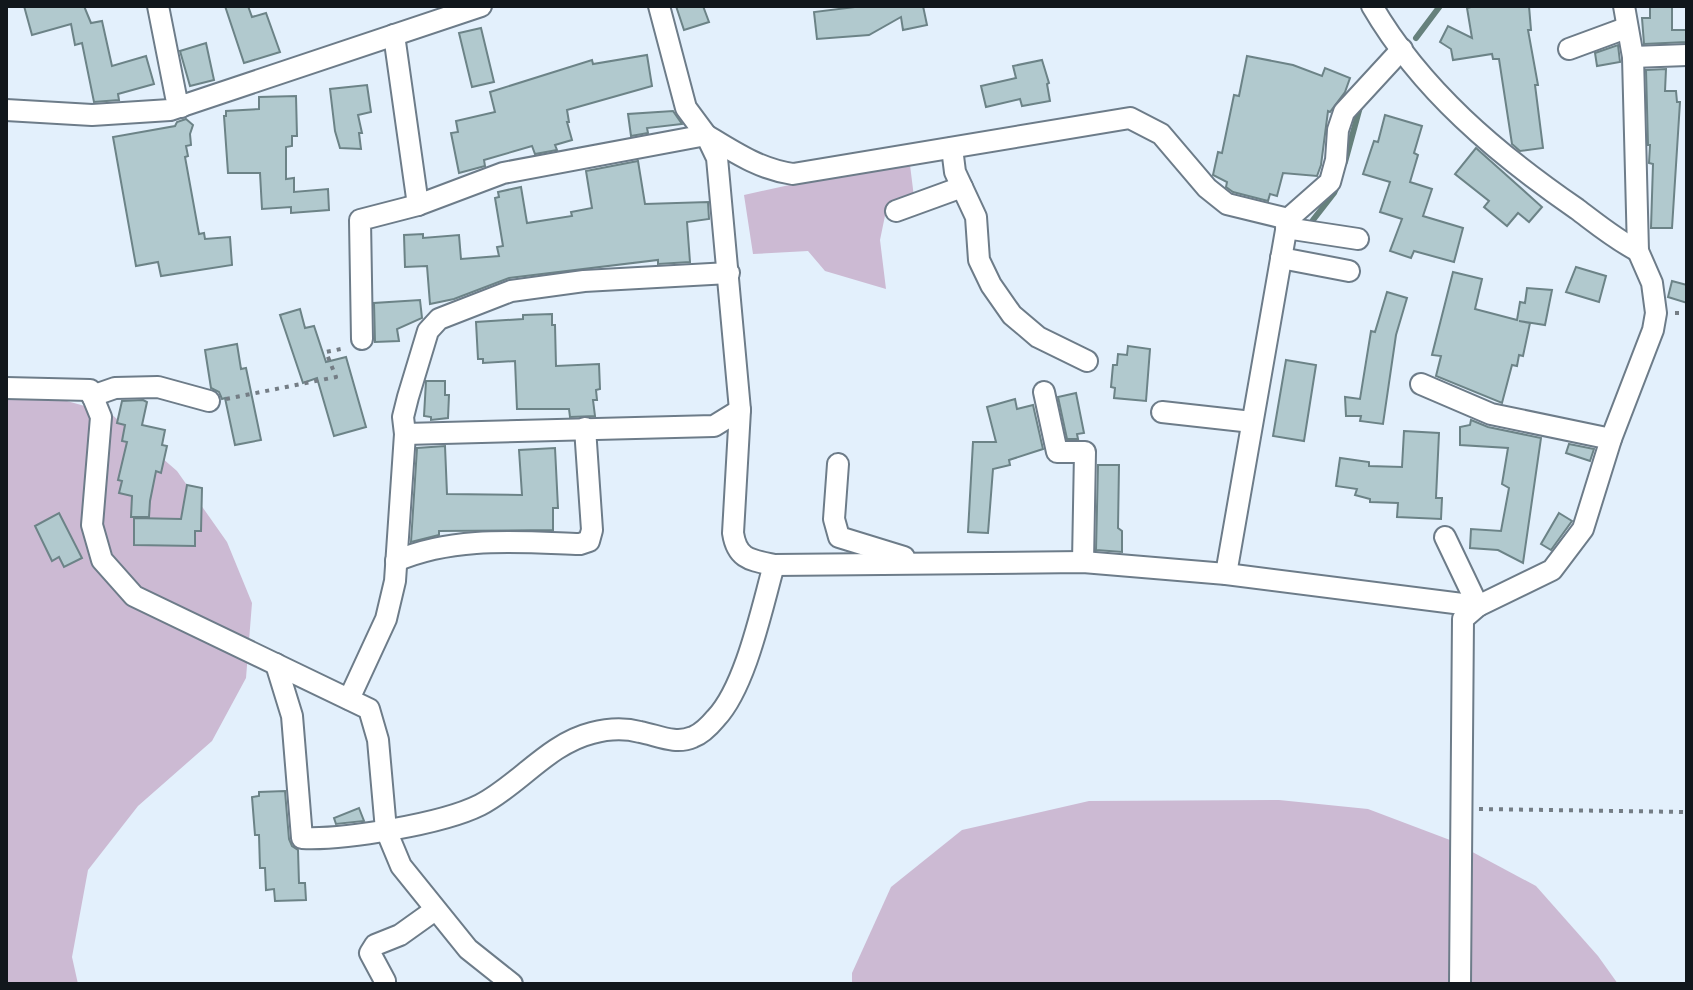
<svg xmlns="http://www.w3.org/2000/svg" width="1693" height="990" font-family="Inter,sans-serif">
	<rect width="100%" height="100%" fill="#e3f0fc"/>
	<g fill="#ccbad3">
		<polygon points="910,165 914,197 887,206 880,240 886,289 825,271 808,251 753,254 744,195 794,184"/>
		<polygon points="38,393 110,413 177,471 227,542 252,603 246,678 212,741 138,806 88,870 72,957 78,984 6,984 6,394"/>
		<polygon points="1279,800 1368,809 1450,840 1536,886 1598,956 1618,984 852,984 852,973 891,887 962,830 1089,801"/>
	</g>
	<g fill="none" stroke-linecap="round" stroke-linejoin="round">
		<g stroke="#66817c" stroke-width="6">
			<polyline points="1416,38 1440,6"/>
			<polyline points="1345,162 1360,107"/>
			<polyline points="1313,220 1334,193 1338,184"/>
		</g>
	</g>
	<g fill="#b1c9ce" stroke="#6c8387" stroke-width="2">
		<polygon points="24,6 84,6 91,23 102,21 112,66 146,56 154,84 118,94 119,100 94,102 82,43 75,45 71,24 32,35"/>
		<polygon points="225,6 248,6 252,17 266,13 280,52 244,63"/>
		<polygon points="676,6 703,6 709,22 684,30"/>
		<polygon points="863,6 923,6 927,25 903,30 901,17 869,35 817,39 814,12"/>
		<polygon points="1475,6 1529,6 1531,30 1528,30 1538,85 1535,85 1543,148 1520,151 1512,144 1499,59 1493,59 1492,54 1453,60 1451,49 1440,42 1448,26 1472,38 1467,8"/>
		<polygon points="1650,6 1672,6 1672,30 1687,30 1687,42 1644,44 1642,18 1650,18"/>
		<polygon points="481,28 494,82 472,87 459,33"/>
		<polygon points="206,43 214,80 190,86 180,51"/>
		<polygon points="1618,45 1620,62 1597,66 1595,53"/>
		<polygon points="647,55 652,86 567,110 569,122 567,122 572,140 555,145 557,150 535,154 532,146 484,160 485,166 459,173 451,133 458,132 456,121 495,112 490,92 592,60 593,64"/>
		<polygon points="1247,56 1293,65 1322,76 1325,68 1350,78 1345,92 1330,112 1328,111 1321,165 1317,176 1283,173 1277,196 1270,194 1268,201 1233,192 1226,187 1227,182 1213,175 1218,152 1222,153 1234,95 1239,96"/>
		<polygon points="1042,60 1049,83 1047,84 1050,101 1022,106 1020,99 986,107 981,86 1016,78 1013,66"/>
		<polygon points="1666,69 1665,91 1676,91 1677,102 1680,102 1672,228 1651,228 1653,164 1649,163 1650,145 1648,145 1646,70"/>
		<polygon points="367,85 371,112 358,115 362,133 359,133 361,149 340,148 335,131 330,89"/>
		<polygon points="296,96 297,136 292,136 292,146 286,147 286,179 294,178 294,192 328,189 329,210 291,213 291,207 262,209 260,173 228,173 224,116 226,116 226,111 259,109 259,97"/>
		<polygon points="673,111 682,124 647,128 648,133 631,136 628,114"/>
		<polygon points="1385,115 1422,126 1414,153 1418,155 1410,182 1432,189 1423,216 1463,228 1454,262 1414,251 1411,258 1390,251 1402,219 1380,212 1390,182 1363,174 1374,141 1378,142"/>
		<polygon points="186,119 193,125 190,134 191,145 186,146 188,156 185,157 199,234 204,233 205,239 230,237 232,265 161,276 158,262 136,266 113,137 175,126 177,122"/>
		<polygon points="1476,148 1542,207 1529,222 1518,213 1507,226 1484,207 1489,201 1455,174"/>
		<polygon points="638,161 645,204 708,202 709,219 687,222 690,262 658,264 658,260 509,278 454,299 430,304 427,266 405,267 404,235 423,234 423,238 459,235 461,259 499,256 497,247 503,246 495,198 499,197 498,192 521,187 527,223 572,216 571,212 592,208 586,171"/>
		<polygon points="1576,267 1606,276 1599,302 1566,292"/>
		<polygon points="1453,272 1482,279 1475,309 1517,320 1520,302 1525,303 1527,288 1552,290 1545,325 1519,321 1530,323 1523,356 1519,355 1517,366 1512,365 1502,403 1436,376 1441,356 1432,355"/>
		<polygon points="1672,281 1687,285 1687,303 1668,297"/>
		<polygon points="1387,292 1407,298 1396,335 1383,424 1360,421 1361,416 1346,416 1345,397 1360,399 1371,331 1375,332"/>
		<polygon points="420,300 422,318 397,329 399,341 375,342 374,303"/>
		<polygon points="300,309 305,328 314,326 326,362 346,357 366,427 334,436 317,378 303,383 280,315"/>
		<polygon points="552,314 552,325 555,325 556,366 599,364 600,389 596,390 597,400 593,400 595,416 570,417 569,409 517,409 515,361 483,363 483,359 478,359 476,322 523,319 523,315"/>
		<polygon points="237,344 241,369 246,368 261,440 235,445 225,398 222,399 219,392 211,388 205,350"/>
		<polygon points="1128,346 1150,349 1146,401 1114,398 1115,388 1111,387 1113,365 1117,365 1118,354 1127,355"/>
		<polygon points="1286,360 1316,365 1304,441 1273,436"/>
		<polygon points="426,381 445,381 445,395 449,395 448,418 431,420 431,417 424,416"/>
		<polygon points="1076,393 1084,433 1077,434 1078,439 1067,439 1058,397"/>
		<polygon points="1015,399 1017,409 1033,405 1043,449 1009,460 1010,465 993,469 988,533 968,532 973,442 996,442 987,407"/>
		<polygon points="143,400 147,402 142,425 165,430 162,445 167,446 161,473 156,471 150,501 149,517 131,517 132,496 119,493 122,481 118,480 127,442 122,441 125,425 117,423 122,401"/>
		<polygon points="1471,420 1488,427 1541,438 1523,563 1498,550 1470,548 1471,529 1501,531 1509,488 1502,484 1508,448 1460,445 1460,427 1470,425"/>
		<polygon points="1404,431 1439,433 1436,498 1442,498 1441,519 1397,517 1398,503 1370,502 1370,499 1355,495 1357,489 1336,486 1340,458 1369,462 1369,466 1402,467"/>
		<polygon points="1569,444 1594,449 1590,461 1566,453"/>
		<polygon points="445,446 447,494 522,495 519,450 555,448 558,508 553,508 553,530 439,531 439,535 411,542 417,448"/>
		<polygon points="1098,465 1119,465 1118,528 1122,531 1122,552 1096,550"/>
		<polygon points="187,485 202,488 201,531 195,531 195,546 134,545 134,518 181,519"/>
		<polygon points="59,513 82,558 64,567 59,557 52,561 35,526"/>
		<polygon points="1559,513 1572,521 1551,550 1541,544"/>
		<polygon points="285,791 289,839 292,846 298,850 299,883 305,883 306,900 275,901 274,889 266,890 265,868 260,868 259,835 255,835 252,797 259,796 259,792"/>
		<polygon points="359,808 364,821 336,824 334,818"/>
	</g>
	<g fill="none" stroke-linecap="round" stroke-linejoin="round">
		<g stroke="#6d7c89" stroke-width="24">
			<g id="minor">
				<polyline points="158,6 176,97 181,107"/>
				<path d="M659,6L686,108L706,135L717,158L740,410L733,533C737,559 750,560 774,565L1083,562L1226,574L1478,606"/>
				<path d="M1372,6C1421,90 1497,154 1577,209C1597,224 1615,239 1638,251"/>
				<polyline points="394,35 418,205"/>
				<polyline points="1569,49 1626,28"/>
				<polyline points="1633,57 1687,55"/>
				<polyline points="6,110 92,115 170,110 481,6"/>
				<polyline points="952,148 955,172 976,217 979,260 991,285 1012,315 1038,337 1087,361"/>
				<polyline points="896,211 962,187"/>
				<polyline points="1288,219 1330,182 1336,160 1338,130 1344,112 1402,49"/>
				<polyline points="1286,228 1358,239"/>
				<polyline points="1281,258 1349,271"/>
				<path d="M362,339L360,220L418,205L503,173L706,135C734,152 759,169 793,174L1130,118L1161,134L1207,188L1227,204L1288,219L1226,574"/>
				<polyline points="1421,384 1491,414 1611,439"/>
				<polyline points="6,388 90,390 101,417 92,525 102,560 134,596 369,709 378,740 386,830 401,866 468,949 512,984"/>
				<polyline points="1044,392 1057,452 1085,452 1083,562"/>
				<polyline points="92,396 115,388 158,387 209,401"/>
				<polyline points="1162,412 1252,422"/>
				<polyline points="405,434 714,426 740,410"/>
				<polyline points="838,464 834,519 839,537 904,557"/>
				<polyline points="1445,537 1478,606"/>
				<path d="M396,561C454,536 518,542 580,544L589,541L592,530L585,428"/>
				<path d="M276,664L292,716L302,838C344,840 442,824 480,805C519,785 548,744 592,733C607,729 625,728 640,732C657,735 675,745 693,737C701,734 711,724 716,718C746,686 762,607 774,565"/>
				<polyline points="349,699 386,619 395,581 405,434 403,417 408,397 428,331 439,319 511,291 584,281 729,273"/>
				<polyline points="385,981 370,953 375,945 400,935 435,910"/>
				<polyline points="1460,984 1463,619 1478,606 1552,570 1583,529 1611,439 1653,330 1656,313 1652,283 1638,251 1633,57 1624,6"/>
			</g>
		</g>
		<g stroke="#747d85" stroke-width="4" stroke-dasharray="4 6" stroke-linecap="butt">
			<polyline points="1675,313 1687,313"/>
			<polyline points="226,399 336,377 326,352 346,348"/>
			<polyline points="1479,809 1687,812"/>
		</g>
		<use href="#minor" stroke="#fff" stroke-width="20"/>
	</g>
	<rect width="1693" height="990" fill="none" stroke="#11171c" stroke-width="16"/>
</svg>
